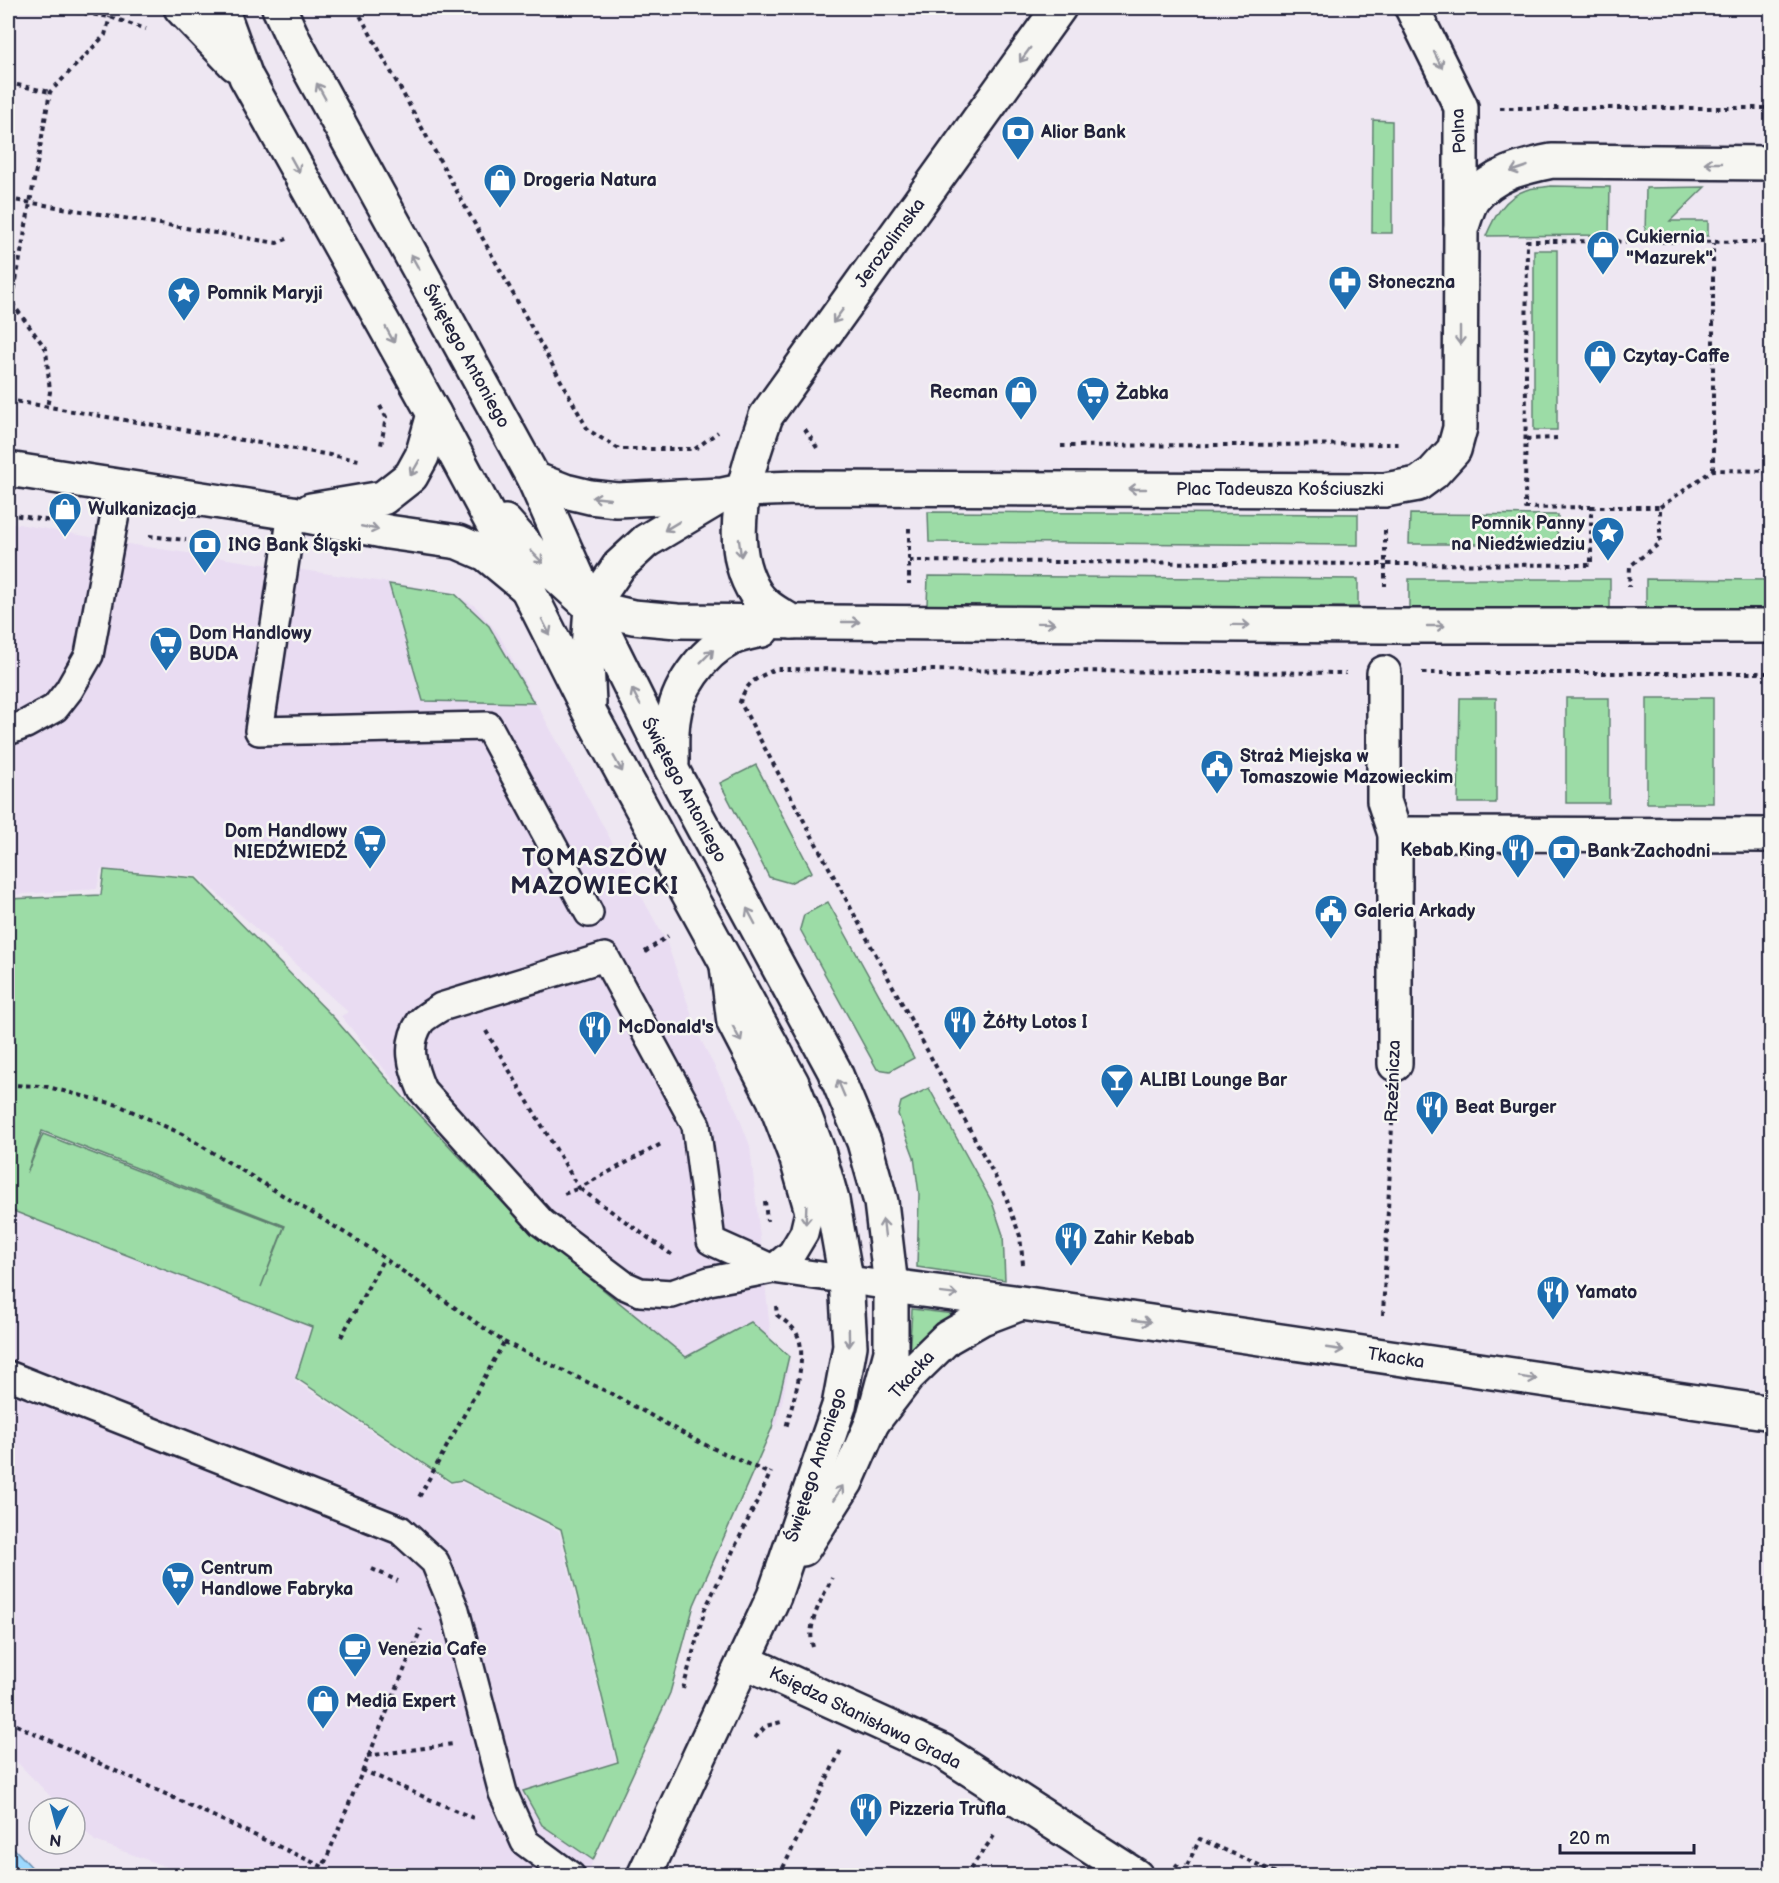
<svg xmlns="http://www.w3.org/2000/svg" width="1779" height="1883" font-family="'Balsamiq Sans',sans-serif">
	<rect width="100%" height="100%" fill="#eee7f2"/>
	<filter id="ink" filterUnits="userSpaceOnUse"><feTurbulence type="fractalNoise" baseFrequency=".0167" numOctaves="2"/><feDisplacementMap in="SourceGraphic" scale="12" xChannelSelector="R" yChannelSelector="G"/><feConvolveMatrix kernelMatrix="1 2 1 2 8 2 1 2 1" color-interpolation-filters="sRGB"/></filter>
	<g filter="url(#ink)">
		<g fill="#e9dcf2">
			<polygon points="8,522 134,545 451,592 475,606 498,633 667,943 699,1036 736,1109 750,1146 771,1338 790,1365 777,1426 729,1396 523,1239 341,1016 348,1012 198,876 101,869 97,889 8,895"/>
			<polygon points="8,1195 321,1320 295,1381 450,1484 461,1482 559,1531 616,1761 593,1860 587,1875 189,1875 95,1841 75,1821 75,1808 62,1808 8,1753"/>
		</g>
		<g fill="#9cdca6" stroke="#5f7f70" stroke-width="1.5" fill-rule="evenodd">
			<polygon points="1373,120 1392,121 1392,233 1372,233"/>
			<path d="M1550,186L1610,187L1609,235L1486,236C1494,217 1505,197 1526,190C1533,187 1542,188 1550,186Z"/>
			<polygon points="1705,187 1670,221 1708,221 1708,236 1645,235 1646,188"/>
			<rect x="1534" y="250" width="23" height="180"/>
			<polygon points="928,512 1358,514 1358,545 929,542"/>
			<polygon points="1410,514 1558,515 1557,544 1409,544"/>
			<polygon points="928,576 1358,579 1358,607 927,606"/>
			<polygon points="1409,579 1610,579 1610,609 1409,608"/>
			<polygon points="1646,579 1771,580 1771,610 1646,609"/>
			<polygon points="389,584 455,594 489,626 534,703 423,701"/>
			<polygon points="1460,698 1496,698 1496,803 1458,803"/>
			<rect x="1566" y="698" width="43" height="105"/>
			<rect x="1647" y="698" width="66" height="105"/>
			<polygon points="756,765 812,872 790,883 769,877 720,783"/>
			<path d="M104,870L196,878L334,1018L404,1098L523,1224L686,1357L751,1322L789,1356L772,1428L694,1605L670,1693L593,1860L542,1825L523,1791L618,1762L561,1529L462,1480L451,1482L296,1378L312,1327L8,1209V899L101,895ZM42,1131L285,1226L261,1287L284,1227L43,1134L27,1173Z"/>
			<polygon points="828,902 914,1058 890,1071 877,1069 800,929 804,915"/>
			<polygon points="929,1088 992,1202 1003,1235 1005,1280 917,1267 919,1194 914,1157 898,1114 901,1102"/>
			<polygon points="912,1309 962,1315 909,1358"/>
		</g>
		<polygon fill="#9dd8fe" stroke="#6c8fb0" stroke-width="1.5" points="8,1842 39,1875 8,1875"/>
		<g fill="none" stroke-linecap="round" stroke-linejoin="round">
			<g stroke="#22223b" stroke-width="32">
				<g id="lane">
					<polyline points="292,513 259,731 488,726 589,913"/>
					<polyline points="8,731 26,724 55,708 69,690 89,655 120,487"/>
					<path d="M724,966L731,1023L771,1100L794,1160L809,1212L804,1233L792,1253L773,1269L711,1241L696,1125L605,957L441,1007C435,1011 426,1016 421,1021C405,1044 412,1067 422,1090L542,1223L624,1285L640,1292L672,1294L709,1281L773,1269L891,1286"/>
					<polyline points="8,1375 400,1530 435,1562 455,1610 503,1793 525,1842 571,1876"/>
				</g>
			</g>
			<g stroke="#22223b" stroke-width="38">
				<g id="street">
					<polyline points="1412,8 1461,107 1461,229"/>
					<polyline points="8,469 292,513 388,532 458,542 486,554 527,588"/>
					<polyline points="311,510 383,498 411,476 422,456 434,414"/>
					<polyline points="1384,673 1384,801 1395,834 1395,1064"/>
					<polyline points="1395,834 1772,835"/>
					<polyline points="891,1286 1021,1303 1772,1413"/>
					<polyline points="872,1423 908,1376 947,1338 982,1318 1019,1304"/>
					<polyline points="744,1661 942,1751 1136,1876"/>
				</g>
			</g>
			<g stroke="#22223b" stroke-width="38">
				<g id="secondary">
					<polyline points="181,8 235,64"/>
					<polyline points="221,8 246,77 434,414 527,588 590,713 792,1083 818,1151 832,1200 846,1279 850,1346 839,1406 774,1596 644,1876"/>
					<polyline points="279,8 295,43 534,479 591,607 671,768 834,1070 864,1142 881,1202 891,1286 891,1352 872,1423 846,1482 803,1549"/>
					<path d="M534,479L565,491L590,497L617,500L722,495L745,490L796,488L1385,490L1418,484L1433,473L1454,450L1460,428L1461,229C1465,220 1467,207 1473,199C1493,174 1522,167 1552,161L1772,163"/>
					<polyline points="505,522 535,556 591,607 633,617 677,621 1384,626 1772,626"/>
					<path d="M792,622C779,614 764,607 756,594C722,542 747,470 766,416L1059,8"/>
					<polyline points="589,703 587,663 591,607 619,566 646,541 718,498"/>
					<path d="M672,763C672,749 671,735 673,721C676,689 702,653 730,639C740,634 752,632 762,630"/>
				</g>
			</g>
			<g stroke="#22223b" stroke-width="4" stroke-dasharray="4.5 4.5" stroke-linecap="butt">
				<polyline points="49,8 110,17 146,29"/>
				<polyline points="356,8 588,430 619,449 695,449 718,432"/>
				<polyline points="8,83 50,92"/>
				<polyline points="1500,108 1772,108"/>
				<polyline points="8,199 277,243 289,238"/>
				<polyline points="8,303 12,303 50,92 105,35 110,17"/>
				<polyline points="12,303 46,349 50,392 47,407"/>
				<polyline points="8,400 359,460"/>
				<polyline points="380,406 386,417 381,445"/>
				<polyline points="805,429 817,448"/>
				<polyline points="1526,439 1557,438"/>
				<polyline points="1061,446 1399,444"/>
				<polyline points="1713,470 1713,243"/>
				<polyline points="1591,507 1660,507 1660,543 1630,566 1629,587"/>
				<polyline points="1660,507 1713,470 1772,471"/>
				<polyline points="8,514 76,525"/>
				<polyline points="909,528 909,584"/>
				<polyline points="1385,530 1385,564 1591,565 1591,507 1525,508 1527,241 1772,242"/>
				<polyline points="149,536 186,540"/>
				<polyline points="909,561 1385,564 1385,586"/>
				<polyline points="1422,673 1772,673"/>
				<polyline points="645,952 668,936"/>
				<polyline points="486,1031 579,1188 663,1143"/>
				<polyline points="8,1085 44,1086 118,1105 182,1134 368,1247 504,1342 418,1499"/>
				<polyline points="564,1194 579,1188 672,1255"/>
				<polyline points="765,1201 767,1221"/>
				<path d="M1023,1264L1020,1236L1005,1195L740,702C747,681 757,678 776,669L1346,673"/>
				<path d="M776,1306L777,1315C783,1320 793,1326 797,1334C809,1356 792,1404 786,1428"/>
				<polyline points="1383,1315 1393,1104"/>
				<polyline points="341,1337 384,1258"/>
				<polyline points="504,1342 612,1394 699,1442 770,1474"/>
				<polyline points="372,1569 398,1581"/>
				<path d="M813,1647C806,1624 822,1599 832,1578"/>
				<polyline points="683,1689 705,1609 771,1472"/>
				<polyline points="8,1721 323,1867 421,1629"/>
				<polyline points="755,1738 766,1726 781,1722"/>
				<polyline points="367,1756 453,1744"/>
				<polyline points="362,1770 473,1818"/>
				<polyline points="1175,1864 1184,1871 1200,1839 1284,1876"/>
				<polyline points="779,1876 842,1748"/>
				<polyline points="965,1876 996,1833"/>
			</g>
			<use href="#lane" stroke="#f6f6f2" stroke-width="27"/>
			<use href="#street" stroke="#f6f6f2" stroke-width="33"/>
			<use href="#secondary" stroke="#f6f6f2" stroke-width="33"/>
		</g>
		<defs><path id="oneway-shaft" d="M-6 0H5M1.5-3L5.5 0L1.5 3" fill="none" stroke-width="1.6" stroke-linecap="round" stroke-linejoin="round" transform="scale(1.5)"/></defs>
		<g stroke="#9797a0">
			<use href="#oneway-shaft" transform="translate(1025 55) rotate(126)"/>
			<use href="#oneway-shaft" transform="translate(1438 60) rotate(64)"/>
			<use href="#oneway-shaft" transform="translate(321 91) rotate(-119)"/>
			<use href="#oneway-shaft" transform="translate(1713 163) rotate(-180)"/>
			<use href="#oneway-shaft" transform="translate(295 165) rotate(61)"/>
			<use href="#oneway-shaft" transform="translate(1519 169) rotate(161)"/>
			<use href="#oneway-shaft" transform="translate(415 262) rotate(-119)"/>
			<use href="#oneway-shaft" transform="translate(838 316) rotate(126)"/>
			<use href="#oneway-shaft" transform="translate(390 335) rotate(61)"/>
			<use href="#oneway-shaft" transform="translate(1460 336) rotate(90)"/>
			<use href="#oneway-shaft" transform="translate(415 468) rotate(120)"/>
			<use href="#oneway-shaft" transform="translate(1137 489) rotate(-180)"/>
			<use href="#oneway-shaft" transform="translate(601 498) rotate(-174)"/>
			<use href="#oneway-shaft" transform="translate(672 526) rotate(149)"/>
			<use href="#oneway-shaft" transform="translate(370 528) rotate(11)"/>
			<use href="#oneway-shaft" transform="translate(740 548) rotate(83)"/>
			<use href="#oneway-shaft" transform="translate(537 557) rotate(45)"/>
			<use href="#oneway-shaft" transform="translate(851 622)"/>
			<use href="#oneway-shaft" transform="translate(1046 623) rotate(1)"/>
			<use href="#oneway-shaft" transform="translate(1241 625) rotate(1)"/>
			<use href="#oneway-shaft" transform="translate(1436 626)"/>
			<use href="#oneway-shaft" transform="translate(546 627) rotate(63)"/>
			<use href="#oneway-shaft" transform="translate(707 656) rotate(-45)"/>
			<use href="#oneway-shaft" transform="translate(636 697) rotate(-117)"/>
			<use href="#oneway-shaft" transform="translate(618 764) rotate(61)"/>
			<use href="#oneway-shaft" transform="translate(751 916) rotate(-118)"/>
			<use href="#oneway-shaft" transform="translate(737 1034) rotate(62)"/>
			<use href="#oneway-shaft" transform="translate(841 1088) rotate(-113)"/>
			<use href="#oneway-shaft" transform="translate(806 1215) rotate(92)"/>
			<use href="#oneway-shaft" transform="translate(884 1228) rotate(-97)"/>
			<use href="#oneway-shaft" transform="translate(949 1294) rotate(7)"/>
			<use href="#oneway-shaft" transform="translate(1142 1321) rotate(8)"/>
			<use href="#oneway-shaft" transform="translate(849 1338) rotate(89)"/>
			<use href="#oneway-shaft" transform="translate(1335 1349) rotate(8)"/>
			<use href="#oneway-shaft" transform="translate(1528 1378) rotate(9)"/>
			<use href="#oneway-shaft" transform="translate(838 1493) rotate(-58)"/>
		</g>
	</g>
	<defs>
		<g id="bank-pin" transform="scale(1.725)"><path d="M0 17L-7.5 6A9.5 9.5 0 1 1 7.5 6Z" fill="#1f6fb2" stroke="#f6f6f2"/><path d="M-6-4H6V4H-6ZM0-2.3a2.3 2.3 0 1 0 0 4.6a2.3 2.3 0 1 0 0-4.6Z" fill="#fff"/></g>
		<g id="shop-pin" transform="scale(1.725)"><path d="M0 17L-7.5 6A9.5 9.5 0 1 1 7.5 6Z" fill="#1f6fb2" stroke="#f6f6f2"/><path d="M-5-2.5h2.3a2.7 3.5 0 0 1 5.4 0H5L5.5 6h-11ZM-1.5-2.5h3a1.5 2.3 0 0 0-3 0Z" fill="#fff"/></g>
		<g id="pharmacy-pin" transform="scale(1.725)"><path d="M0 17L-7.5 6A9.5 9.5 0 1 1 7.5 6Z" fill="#1f6fb2" stroke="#f6f6f2"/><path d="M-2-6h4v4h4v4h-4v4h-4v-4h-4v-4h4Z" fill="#fff"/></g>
		<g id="sight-pin" transform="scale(1.725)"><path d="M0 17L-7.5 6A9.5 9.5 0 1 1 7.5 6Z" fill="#1f6fb2" stroke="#f6f6f2"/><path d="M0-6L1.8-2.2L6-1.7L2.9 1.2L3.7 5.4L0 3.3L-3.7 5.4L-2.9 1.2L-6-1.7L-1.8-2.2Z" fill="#fff"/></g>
		<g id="supermarket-pin" transform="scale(1.725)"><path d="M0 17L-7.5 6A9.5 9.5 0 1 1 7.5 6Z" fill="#1f6fb2" stroke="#f6f6f2"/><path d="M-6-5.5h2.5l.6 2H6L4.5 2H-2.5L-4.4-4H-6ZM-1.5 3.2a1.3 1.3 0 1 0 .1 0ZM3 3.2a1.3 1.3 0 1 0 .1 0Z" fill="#fff"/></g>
		<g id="civic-pin" transform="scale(1.725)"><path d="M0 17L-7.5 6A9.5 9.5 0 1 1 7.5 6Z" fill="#1f6fb2" stroke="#f6f6f2"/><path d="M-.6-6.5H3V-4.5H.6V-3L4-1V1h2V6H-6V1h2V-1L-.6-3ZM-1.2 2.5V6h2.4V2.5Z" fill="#fff"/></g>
		<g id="restaurant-pin" transform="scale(1.725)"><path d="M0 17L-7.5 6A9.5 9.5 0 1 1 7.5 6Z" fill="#1f6fb2" stroke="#f6f6f2"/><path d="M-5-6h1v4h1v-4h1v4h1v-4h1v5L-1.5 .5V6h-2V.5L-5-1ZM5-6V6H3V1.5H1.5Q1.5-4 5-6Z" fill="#fff"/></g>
		<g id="bar-pin" transform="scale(1.725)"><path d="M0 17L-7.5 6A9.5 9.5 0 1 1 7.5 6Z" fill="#1f6fb2" stroke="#f6f6f2"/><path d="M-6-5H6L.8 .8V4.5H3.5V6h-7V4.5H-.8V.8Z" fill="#fff"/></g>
		<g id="cafe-pin" transform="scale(1.725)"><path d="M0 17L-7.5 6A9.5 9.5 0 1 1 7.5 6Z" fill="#1f6fb2" stroke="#f6f6f2"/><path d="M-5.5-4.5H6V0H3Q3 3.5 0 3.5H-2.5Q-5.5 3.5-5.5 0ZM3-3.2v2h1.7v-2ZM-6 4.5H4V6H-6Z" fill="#fff"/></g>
	</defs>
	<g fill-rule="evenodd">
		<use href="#bank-pin" x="1018" y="132"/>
		<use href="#shop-pin" x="500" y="180"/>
		<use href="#shop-pin" x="1603" y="247"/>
		<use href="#pharmacy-pin" x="1345" y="282"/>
		<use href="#sight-pin" x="184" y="293"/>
		<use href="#shop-pin" x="1600" y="356"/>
		<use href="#shop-pin" x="1021" y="392"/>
		<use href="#supermarket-pin" x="1093" y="393"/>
		<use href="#shop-pin" x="65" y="509"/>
		<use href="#sight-pin" x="1608" y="533"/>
		<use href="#bank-pin" x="205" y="545"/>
		<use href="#supermarket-pin" x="166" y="643"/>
		<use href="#civic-pin" x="1217" y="766"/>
		<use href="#supermarket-pin" x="370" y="841"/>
		<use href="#restaurant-pin" x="1518" y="850"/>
		<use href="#bank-pin" x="1564" y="851"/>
		<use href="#civic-pin" x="1331" y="911"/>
		<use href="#restaurant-pin" x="960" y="1022"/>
		<use href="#restaurant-pin" x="595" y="1027"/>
		<use href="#bar-pin" x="1117" y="1080"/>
		<use href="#restaurant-pin" x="1432" y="1107"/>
		<use href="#restaurant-pin" x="1071" y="1238"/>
		<use href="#restaurant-pin" x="1553" y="1292"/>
		<use href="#supermarket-pin" x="178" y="1578"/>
		<use href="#cafe-pin" x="355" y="1649"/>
		<use href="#shop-pin" x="323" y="1701"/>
		<use href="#restaurant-pin" x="866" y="1809"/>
	</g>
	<g text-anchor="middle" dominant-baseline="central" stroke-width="5" stroke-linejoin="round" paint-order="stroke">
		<g font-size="18" fill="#22223b" stroke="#f6f6f2">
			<text transform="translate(1459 131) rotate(-93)">Polna</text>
			<text transform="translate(890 243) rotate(-54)">Jerozolimska</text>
			<text transform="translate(466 356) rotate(61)">Świętego Antoniego</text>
			<text x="1280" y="489">Plac Tadeusza Kościuszki</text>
			<text transform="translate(684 790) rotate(62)">Świętego Antoniego</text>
			<text transform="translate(1393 1081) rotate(-88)">Rzeźnicza</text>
			<text transform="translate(1396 1358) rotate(9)">Tkacka</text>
			<text transform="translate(912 1375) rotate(-48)">Tkacka</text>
			<text transform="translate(816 1465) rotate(-72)">Świętego Antoniego</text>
			<text transform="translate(865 1718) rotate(26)">Księdza Stanisława Grada</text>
		</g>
		<g font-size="18" font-weight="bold" fill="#22223b" stroke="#f6f6f2" text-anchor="start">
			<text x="1041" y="132">Alior Bank</text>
			<text x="523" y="180">Drogeria Natura</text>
			<text x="1626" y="237">Cukiernia<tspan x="1626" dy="21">"Mazurek"</tspan></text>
			<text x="1368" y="282">Słoneczna</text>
			<text x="207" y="293">Pomnik Maryji</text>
			<text x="1623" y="356">Czytay-Caffe</text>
			<text x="998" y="392" text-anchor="end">Recman</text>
			<text x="1116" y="393">Żabka</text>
			<text x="88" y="509">Wulkanizacja</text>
			<text x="1585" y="523" text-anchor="end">Pomnik Panny<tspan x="1585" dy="21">na Niedźwiedziu</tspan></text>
			<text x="228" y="545">ING Bank Śląski</text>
			<text x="189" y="633">Dom Handlowy<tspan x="189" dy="21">BUDA</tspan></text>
			<text x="1240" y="756">Straż Miejska w<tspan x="1240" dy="21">Tomaszowie Mazowieckim</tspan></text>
			<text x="347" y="831" text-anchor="end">Dom Handlowy<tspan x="347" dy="21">NIEDŹWIEDŹ</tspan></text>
			<text x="1495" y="850" text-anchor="end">Kebab King</text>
			<text x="1587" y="851">Bank Zachodni</text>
			<text x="1354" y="911">Galeria Arkady</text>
			<text x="983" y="1022">Żółty Lotos I</text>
			<text x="618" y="1027">McDonald's</text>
			<text x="1140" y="1080">ALIBI Lounge Bar</text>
			<text x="1455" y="1107">Beat Burger</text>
			<text x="1094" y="1238">Zahir Kebab</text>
			<text x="1576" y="1292">Yamato</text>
			<text x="201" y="1568">Centrum<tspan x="201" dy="21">Handlowe Fabryka</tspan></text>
			<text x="378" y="1649">Venezia Cafe</text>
			<text x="346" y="1701">Media Expert</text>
			<text x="889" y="1809">Pizzeria Trufla</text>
		</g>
		<g font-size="24" font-weight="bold" letter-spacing="1.5" fill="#22223b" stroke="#f6f6f2">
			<text x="595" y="858">TOMASZÓW<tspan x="595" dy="28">MAZOWIECKI</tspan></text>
		</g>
	</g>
	<rect width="1779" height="1883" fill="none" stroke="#f6f6f2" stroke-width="30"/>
	<rect x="15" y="15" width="1749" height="1853" fill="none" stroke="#22223b" stroke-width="2" filter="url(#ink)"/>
	<g transform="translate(57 1826) rotate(186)"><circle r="28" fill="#f6f6f2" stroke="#a1a1a9" stroke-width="1.5"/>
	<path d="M0-4.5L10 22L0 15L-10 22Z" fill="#1f6fb2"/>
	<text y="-9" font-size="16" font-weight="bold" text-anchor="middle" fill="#22223b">N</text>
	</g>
	<path d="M1560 1844v9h134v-9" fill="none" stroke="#22223b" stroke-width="3"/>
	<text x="1569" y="1844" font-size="18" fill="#22223b" stroke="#f6f6f2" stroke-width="4.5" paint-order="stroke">20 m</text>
</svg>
